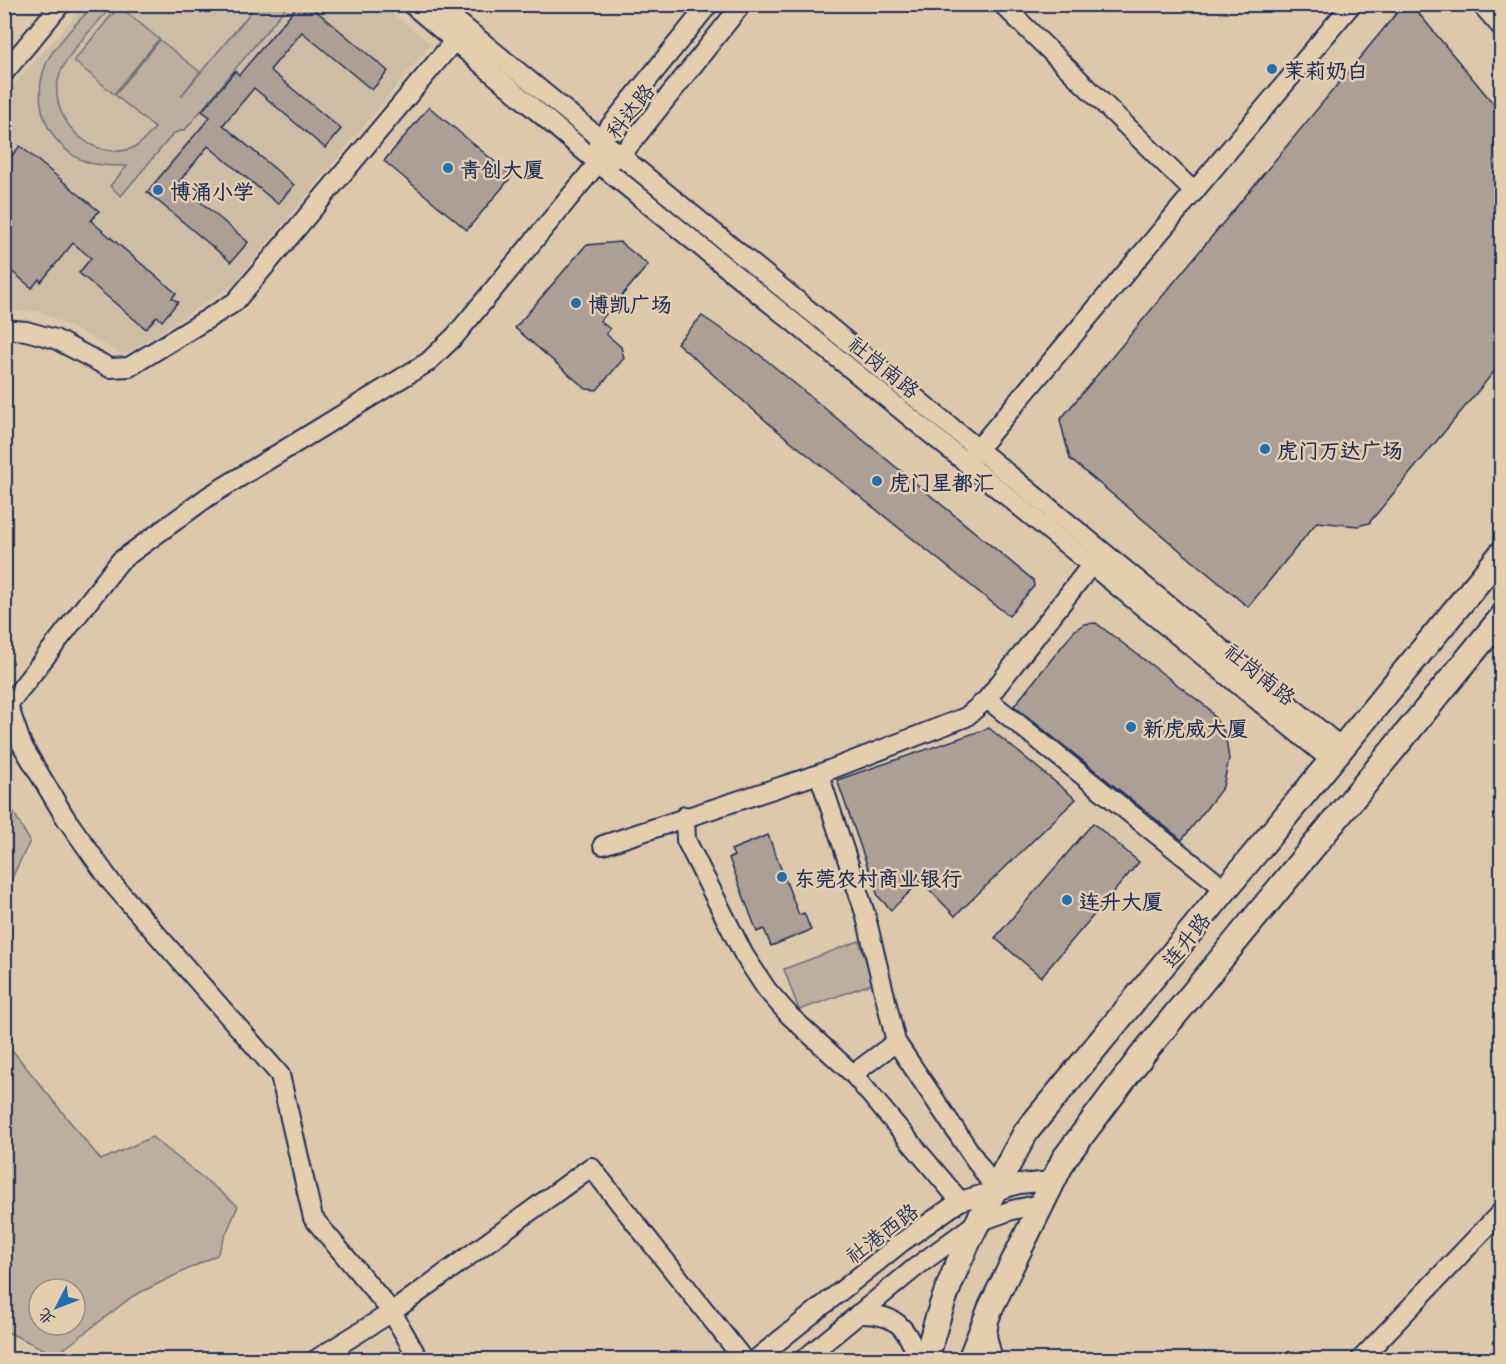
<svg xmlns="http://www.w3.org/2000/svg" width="1506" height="1364" font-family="'Playpen Sans','LXGW WenKai TC',sans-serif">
	<rect width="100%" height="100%" fill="#ddc8ab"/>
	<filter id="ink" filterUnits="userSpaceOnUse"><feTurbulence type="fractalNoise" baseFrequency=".0167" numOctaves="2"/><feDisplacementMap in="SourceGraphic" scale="12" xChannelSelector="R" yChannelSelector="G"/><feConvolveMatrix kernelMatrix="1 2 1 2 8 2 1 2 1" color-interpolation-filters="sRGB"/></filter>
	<g filter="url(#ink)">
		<polygon fill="#cebca5" points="85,5 382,5 431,44 233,285 124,355 39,311 5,312 4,96"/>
		<g fill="#bdaf9e" stroke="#6c6f7e" stroke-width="1.5" fill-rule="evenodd">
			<path d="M94,4L113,5C97,24 68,51 60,74C44,115 92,166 135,147C143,143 149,134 155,128L115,95L160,40L200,72L181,96L247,17L254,5H288L185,130L174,133L121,196L110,186L127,166C114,166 103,166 90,163C46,149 28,97 49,58C60,39 80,21 94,4Z"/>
			<polygon points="119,6 159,39 114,94 74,61"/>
			<polygon points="4,796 30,841 5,892 4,892"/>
			<polygon points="859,941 874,983 799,1010 784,969"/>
			<path d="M4,1040L101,1160L152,1137L238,1206L217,1255L133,1296L56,1355L5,1331ZM39,1289H75V1325H39Z"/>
		</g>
		<g fill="#ab9f96" stroke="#1b2f5e" stroke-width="1.5">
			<polygon points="299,4 308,4 388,71 372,90 302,32 270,70 341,129 325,148 254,88 223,125 294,185 278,204 208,146 178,183 248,242 231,262 147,192 210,117 202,111 235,71 239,75"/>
			<polygon points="1400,9 1415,9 1502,114 1502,362 1369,523 1358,526 1317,522 1248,607 1070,459 1060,420"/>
			<polygon points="429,107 512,176 467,230 384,161"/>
			<polygon points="20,146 99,211 91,221 176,293 172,298 178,302 162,321 157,316 146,329 79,273 91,258 73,243 41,282 39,279 32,288 4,265 4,165"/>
			<polygon points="620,242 648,265 600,321 610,329 606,334 621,347 624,358 597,390 586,389 515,328 586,245"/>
			<polygon points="702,316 760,355 1033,580 1034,586 1009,616 773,427 677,343"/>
			<polygon points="1096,623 1208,708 1225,733 1229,759 1223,787 1182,840 1014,706 1075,630 1084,624"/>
			<polygon points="989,728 1076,799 955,916 921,881 891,910 878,896 837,780"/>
			<polygon points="1093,823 1139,862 1041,977 995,938"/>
			<polygon points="768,835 799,915 804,913 811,930 771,946 764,929 757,932 729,858 734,856 731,850"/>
		</g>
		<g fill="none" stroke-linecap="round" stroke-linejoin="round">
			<g stroke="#1b2f5e" stroke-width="22">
				<g id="minor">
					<polyline points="411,4 598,163 1332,761"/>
					<polyline points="436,4 1342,748"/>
					<polyline points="1002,4 1194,192"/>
					<polyline points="1481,4 1502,28"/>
					<polyline points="4,73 61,4"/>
					<polyline points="599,152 599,140 709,4"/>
					<polyline points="609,160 620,157 742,4"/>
					<polyline points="4,329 26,331 55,339 110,368 129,367 235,302 455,40"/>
					<polyline points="970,458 1352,4"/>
					<polyline points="987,699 1226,890"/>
					<polyline points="819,774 865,913 896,1042 995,1189"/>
					<polyline points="685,816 686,840 744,955 767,990 790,1016 853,1074 960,1201"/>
					<polyline points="603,845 819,774 966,717 987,699 1092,564"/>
					<polyline points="853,1074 896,1042"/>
					<path d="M858,1314C895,1313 907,1326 918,1360"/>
					<polyline points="989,1320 987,1336 993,1360"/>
					<polyline points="315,1360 392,1312 591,1167 744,1360"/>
					<polyline points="419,1360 392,1312 313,1218 280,1075 111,882 65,817 22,745 8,705 120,561 209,496 428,362 455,336 598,163"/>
					<polyline points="755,1360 902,1242 960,1201 1019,1184 1052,1181"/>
					<polyline points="803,1360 916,1267 976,1223 1012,1210 1041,1204"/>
					<polyline points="1360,1360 1502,1211"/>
				</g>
			</g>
			<g stroke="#1b2f5e" stroke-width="28">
				<g id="major">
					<path d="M927,1360C943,1278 987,1204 1026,1132L1502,553"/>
					<polyline points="970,1360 991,1307 1064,1159 1143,1054 1502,617"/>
				</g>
			</g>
			<use href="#minor" stroke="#e5ceae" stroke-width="18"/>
			<use href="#major" stroke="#e5ceae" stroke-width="24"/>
		</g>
	</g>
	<g fill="#1f6fb2" stroke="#e5ceae" stroke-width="2">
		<circle cx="1272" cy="69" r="6"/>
		<circle cx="448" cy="168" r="6"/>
		<circle cx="158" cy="190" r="6"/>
		<circle cx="576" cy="303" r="6"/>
		<circle cx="1265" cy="449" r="6"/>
		<circle cx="877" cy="481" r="6"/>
		<circle cx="1131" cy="727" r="6"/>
		<circle cx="782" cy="877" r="6"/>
		<circle cx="1067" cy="900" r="6"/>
	</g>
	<g text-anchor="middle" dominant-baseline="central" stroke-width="5" stroke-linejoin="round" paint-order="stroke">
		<g font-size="21" font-weight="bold" fill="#1b2f5e" stroke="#e5ceae" text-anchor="start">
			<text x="1284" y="69">茉莉奶白</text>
			<text x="460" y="168">青创大厦</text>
			<text x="170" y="190">博涌小学</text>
			<text x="588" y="303">博凯广场</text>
			<text x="1277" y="449">虎门万达广场</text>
			<text x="889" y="481">虎门星都汇</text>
			<text x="1143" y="727">新虎威大厦</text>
			<text x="794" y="877">东莞农村商业银行</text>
			<text x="1079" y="900">连升大厦</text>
		</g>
		<g font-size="21" fill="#1b2f5e" stroke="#e5ceae">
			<text transform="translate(629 110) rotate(-51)">科达路</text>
			<text transform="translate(885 366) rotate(39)">社岗南路</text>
			<text transform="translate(1261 673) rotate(39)">社岗南路</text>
			<text transform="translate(1185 939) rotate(-51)">连升路</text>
			<text transform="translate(881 1232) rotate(-37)">社港西路</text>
		</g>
	</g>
	<rect width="1506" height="1364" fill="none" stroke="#e5ceae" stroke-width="24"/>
	<rect x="12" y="12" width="1482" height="1340" fill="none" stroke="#1b2f5e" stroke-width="2" filter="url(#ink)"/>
	<g transform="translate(57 1307) rotate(228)"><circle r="28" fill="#e5ceae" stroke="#948e8e" stroke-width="1.5"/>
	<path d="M0-4.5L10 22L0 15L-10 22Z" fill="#1f6fb2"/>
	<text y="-9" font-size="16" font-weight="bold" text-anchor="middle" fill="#1b2f5e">北</text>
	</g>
</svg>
